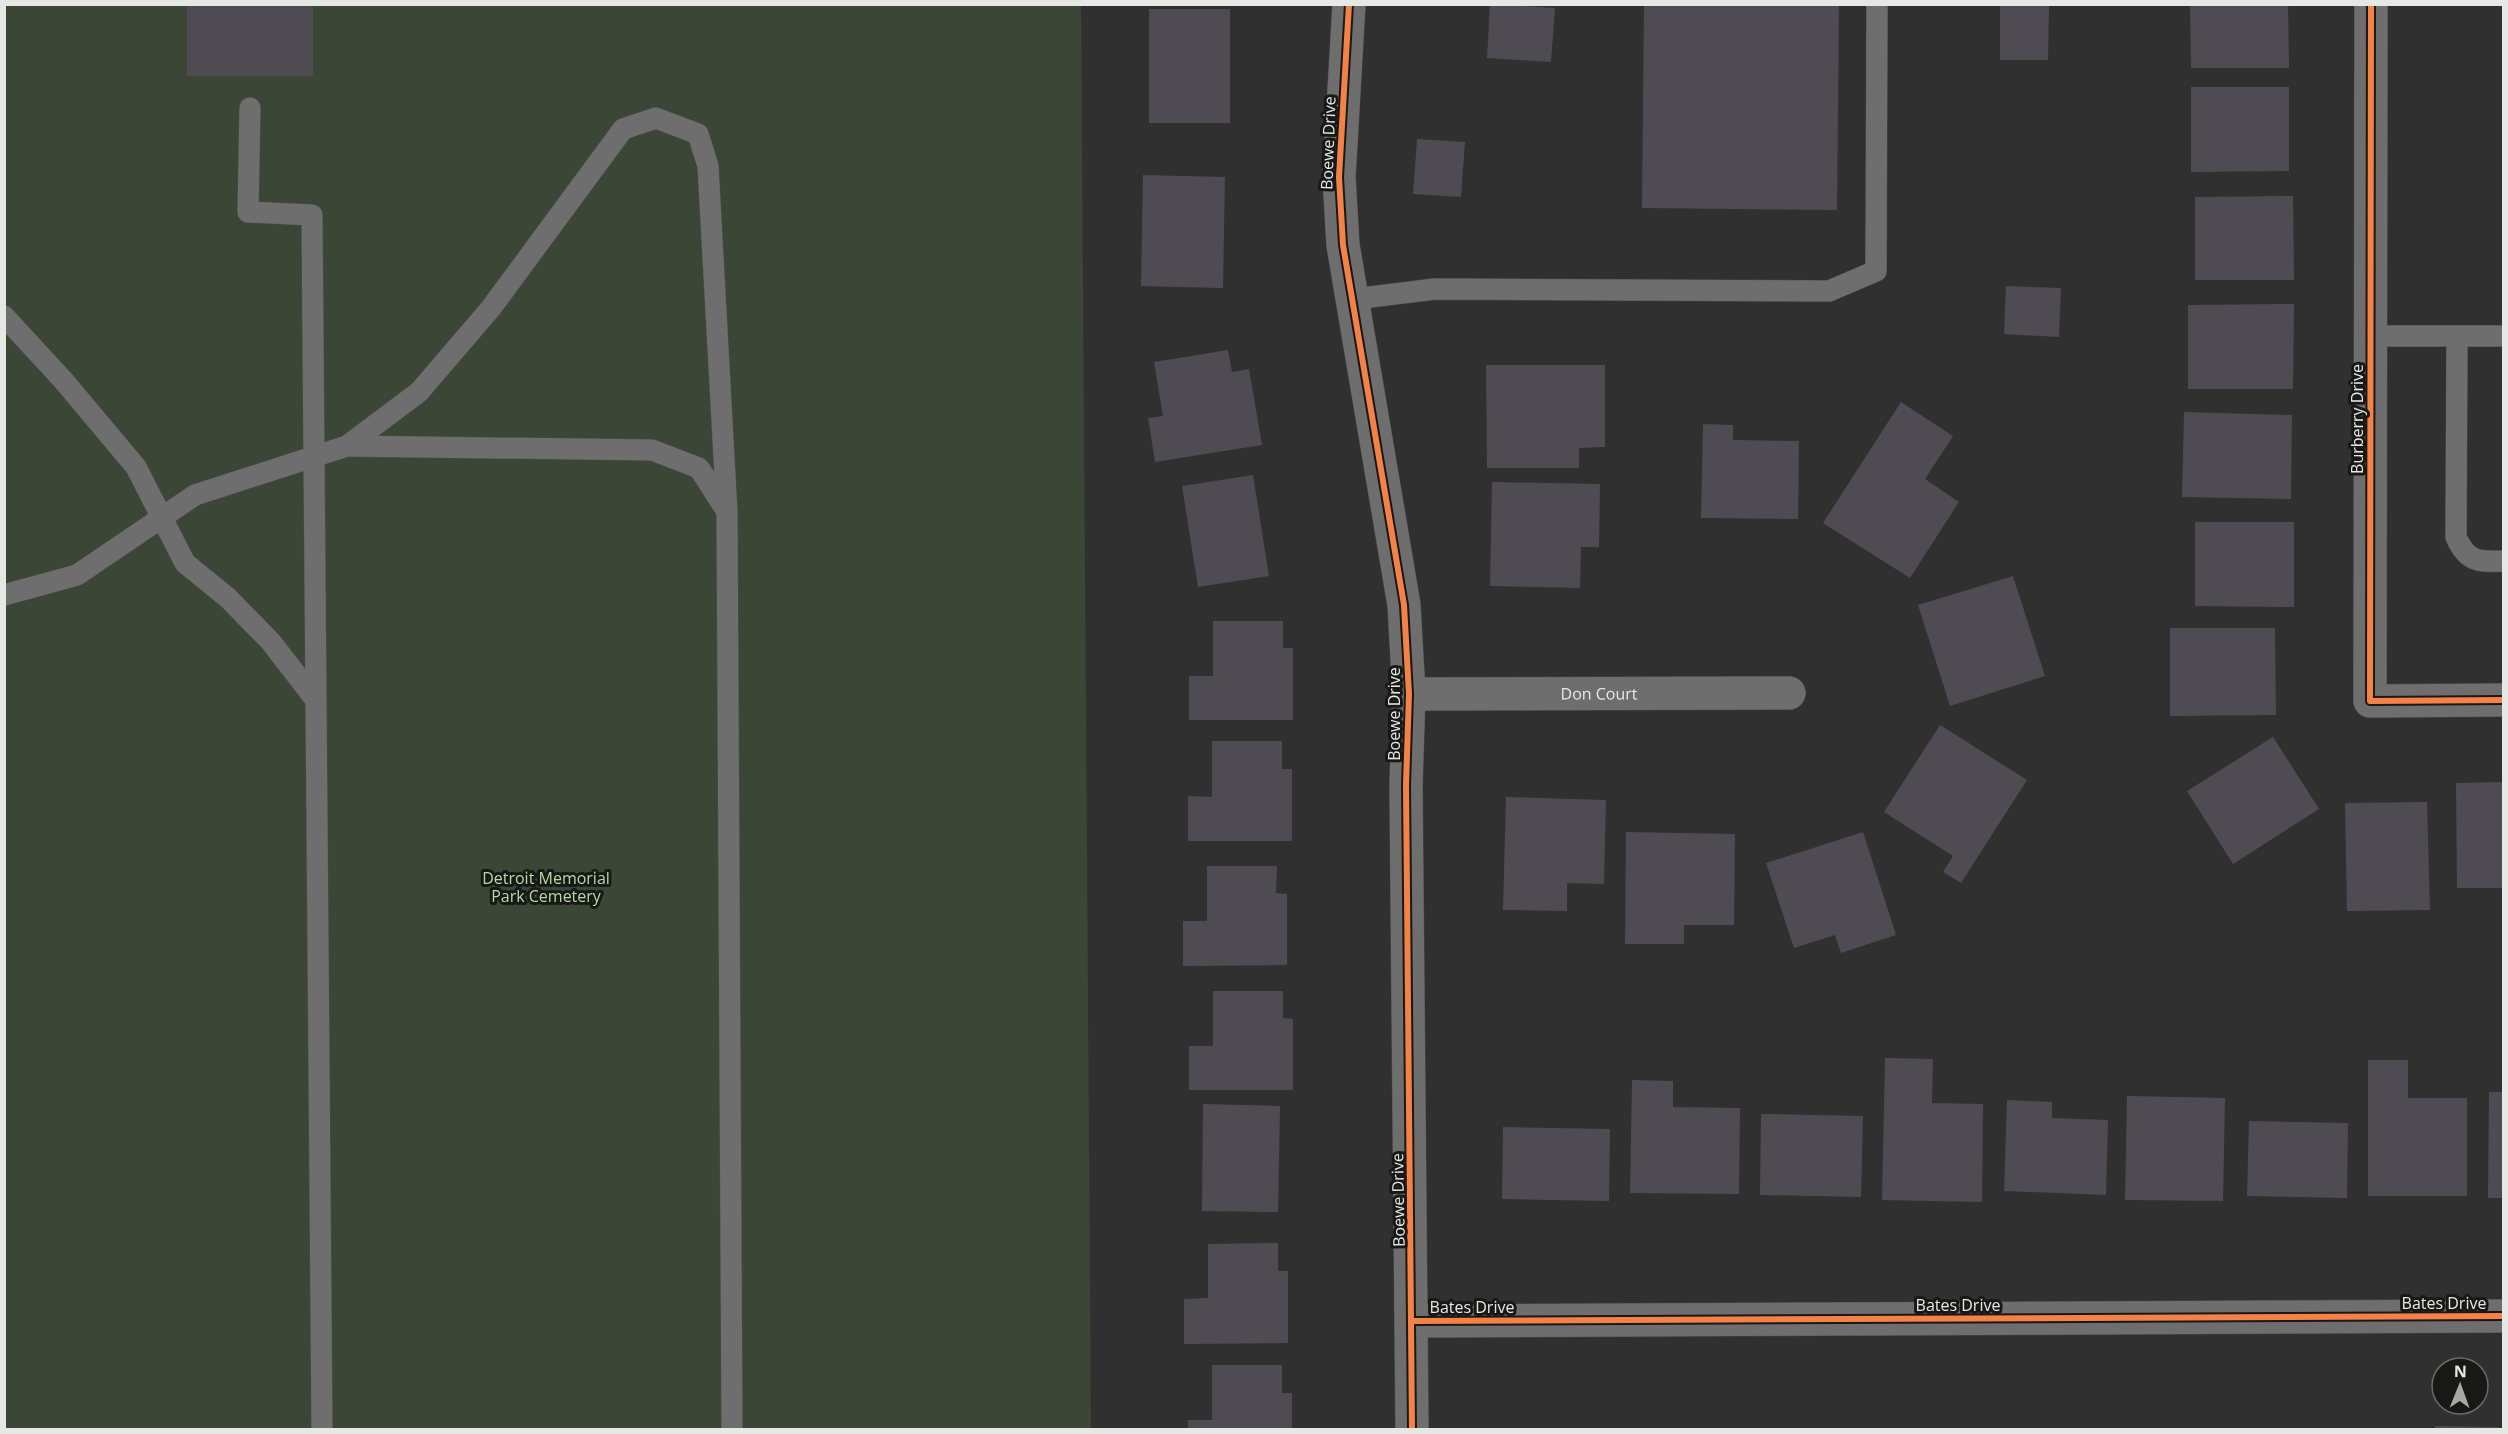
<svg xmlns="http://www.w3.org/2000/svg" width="2508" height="1434" font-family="'Open Sans',sans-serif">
	<rect width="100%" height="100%" fill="#2f302f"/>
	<polygon fill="#3b4637" points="5,5 1081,5 1091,1429 5,1430"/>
	<g fill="#4e4c52">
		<rect x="187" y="4" width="126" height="72"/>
		<polygon points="1490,4 1555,8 1551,62 1487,58"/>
		<polygon points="1644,4 1839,4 1837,210 1642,208"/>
		<polygon points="2190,4 2288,4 2289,68 2191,68"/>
		<polygon points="2000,5 2049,6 2048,60 2000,60"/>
		<rect x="1149" y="9" width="81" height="114"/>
		<polygon points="2191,87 2289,87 2289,171 2191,172"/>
		<polygon points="1417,139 1465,142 1461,197 1413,194"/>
		<polygon points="1143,175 1225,177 1223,288 1141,286"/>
		<polygon points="2293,196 2294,280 2195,280 2195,197"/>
		<polygon points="2006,286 2061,288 2059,337 2004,334"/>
		<polygon points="2294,304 2293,389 2188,389 2188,305"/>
		<polygon points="1228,350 1232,372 1249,369 1262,445 1155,462 1148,418 1163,416 1154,362"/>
		<polygon points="1486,365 1605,365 1605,447 1579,448 1579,468 1487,468"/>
		<polygon points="1901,402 1953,436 1925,479 1959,502 1910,578 1823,523"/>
		<polygon points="2184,412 2292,415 2291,499 2182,497"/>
		<polygon points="1703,424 1733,425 1733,440 1799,441 1798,519 1701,518"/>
		<polygon points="1253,475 1269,576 1198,587 1182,486"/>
		<polygon points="1492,482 1600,484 1599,547 1581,547 1580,588 1490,586"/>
		<polygon points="2195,522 2294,522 2294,607 2195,606"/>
		<polygon points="2013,576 2045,676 1950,706 1918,605"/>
		<polygon points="1213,621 1283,621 1283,648 1293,648 1293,720 1189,720 1189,676 1213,676"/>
		<polygon points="2170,628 2275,628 2276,715 2170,716"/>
		<polygon points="1940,725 2027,780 1961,883 1943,872 1953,856 1884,812"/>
		<polygon points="2273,737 2319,809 2233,864 2187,791"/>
		<polygon points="1212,741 1282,741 1282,769 1292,769 1292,841 1188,841 1188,796 1212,797"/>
		<polygon points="2504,782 2504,888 2457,888 2456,783"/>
		<polygon points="1506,797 1606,800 1604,884 1567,883 1567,911 1503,910"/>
		<polygon points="2427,802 2430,910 2347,911 2345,803"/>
		<polygon points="1626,832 1735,834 1734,925 1684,925 1684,944 1625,944"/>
		<polygon points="1863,832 1896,935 1841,953 1835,935 1794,948 1766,863"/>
		<polygon points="1207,866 1277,866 1276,893 1287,894 1287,965 1183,966 1183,921 1207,921"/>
		<polygon points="1213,991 1283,991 1283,1018 1293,1019 1293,1090 1189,1090 1189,1046 1213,1046"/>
		<polygon points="1885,1058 1933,1059 1932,1103 1983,1104 1982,1202 1882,1200"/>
		<polygon points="2368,1060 2408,1060 2408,1098 2467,1098 2467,1196 2368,1196"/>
		<polygon points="1632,1080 1673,1081 1673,1107 1740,1108 1739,1194 1630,1193"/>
		<polygon points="2489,1092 2504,1092 2504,1198 2488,1198"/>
		<polygon points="2127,1096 2225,1098 2223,1201 2125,1200"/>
		<polygon points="2007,1100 2052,1102 2052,1118 2108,1120 2106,1195 2004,1191"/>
		<polygon points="1203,1104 1280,1106 1278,1212 1202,1211"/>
		<polygon points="1761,1114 1863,1116 1861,1197 1760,1195"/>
		<polygon points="2249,1121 2348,1123 2347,1198 2247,1196"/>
		<polygon points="1503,1127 1610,1129 1609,1201 1502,1199"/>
		<polygon points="1278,1243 1278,1271 1288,1271 1288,1343 1184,1344 1184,1299 1208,1298 1208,1244"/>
		<polygon points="1212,1365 1282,1365 1282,1393 1292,1393 1292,1430 1188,1430 1188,1420 1212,1420"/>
		<polygon points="2435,1426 2499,1427 2499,1430 2435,1430"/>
	</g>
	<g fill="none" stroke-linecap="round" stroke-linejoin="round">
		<g stroke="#4d4e4d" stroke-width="22">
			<g id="service">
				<polyline points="250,108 248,212 312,215 322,1430"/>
				<polyline points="1354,299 1435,289 1829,291 1876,271 1877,4"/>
				<polyline points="4,316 63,380 136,467 185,563 228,598 271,642 315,699"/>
				<polyline points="2370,336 2504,336"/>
				<path d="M2457,336L2456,537C2467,562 2478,562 2504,561"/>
				<polyline points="347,446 652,450 699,468 726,510"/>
				<polyline points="4,595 77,575 195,495 347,446 419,392 491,308 623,129 656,118 698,134 708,166 727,512 732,1430"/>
			</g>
		</g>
		<g stroke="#4d4e4d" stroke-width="34">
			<g id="minor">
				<polyline points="1349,4 1339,177 1343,245 1404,605 1409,694 1406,785 1412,1430"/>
				<polyline points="2371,4 2370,701 2504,700"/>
				<path id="s1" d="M1409,694L1789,693"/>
				<polyline points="1413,1321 2504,1316"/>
			</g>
		</g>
		<use href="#service" stroke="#6d6e6d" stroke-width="21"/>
		<use href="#minor" stroke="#6d6e6d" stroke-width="33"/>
		<g stroke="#181917" stroke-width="10">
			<g id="cycleway">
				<polyline points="1349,4 1339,177 1343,245 1404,605 1409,694 1406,785 1412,1430"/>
				<polyline points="2371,4 2370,701 2504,700"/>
				<polyline points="1413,1321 2504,1316"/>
			</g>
		</g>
		<use href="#cycleway" stroke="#f48246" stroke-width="6"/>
	</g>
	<g text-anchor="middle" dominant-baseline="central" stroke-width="6" stroke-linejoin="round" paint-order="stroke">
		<g font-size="16" fill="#e6e8e6" stroke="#181917">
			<text transform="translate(1328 143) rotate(-88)">Boewe Drive</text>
			<text transform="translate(2357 419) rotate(-90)">Burberry Drive</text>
			<text stroke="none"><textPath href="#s1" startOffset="190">Don Court</textPath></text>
			<text transform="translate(1394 714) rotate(-90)">Boewe Drive</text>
			<text transform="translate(1398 1200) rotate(-91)">Boewe Drive</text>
			<text x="2444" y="1303">Bates Drive</text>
			<text x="1958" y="1305">Bates Drive</text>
			<text x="1472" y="1307">Bates Drive</text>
		</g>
		<g font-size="16" fill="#b3daa5" stroke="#181917">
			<text x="546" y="878">Detroit Memorial<tspan x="546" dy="18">Park Cemetery</tspan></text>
		</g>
	</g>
	<rect width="2508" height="1434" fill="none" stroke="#e6e8e6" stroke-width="12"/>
	<g transform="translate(2460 1386) rotate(1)"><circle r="28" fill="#181917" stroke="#6a6c6a" stroke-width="1.5"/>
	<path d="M0-4.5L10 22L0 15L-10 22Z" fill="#a6a8a6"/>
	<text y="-9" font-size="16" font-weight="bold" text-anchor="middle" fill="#e6e8e6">N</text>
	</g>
</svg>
